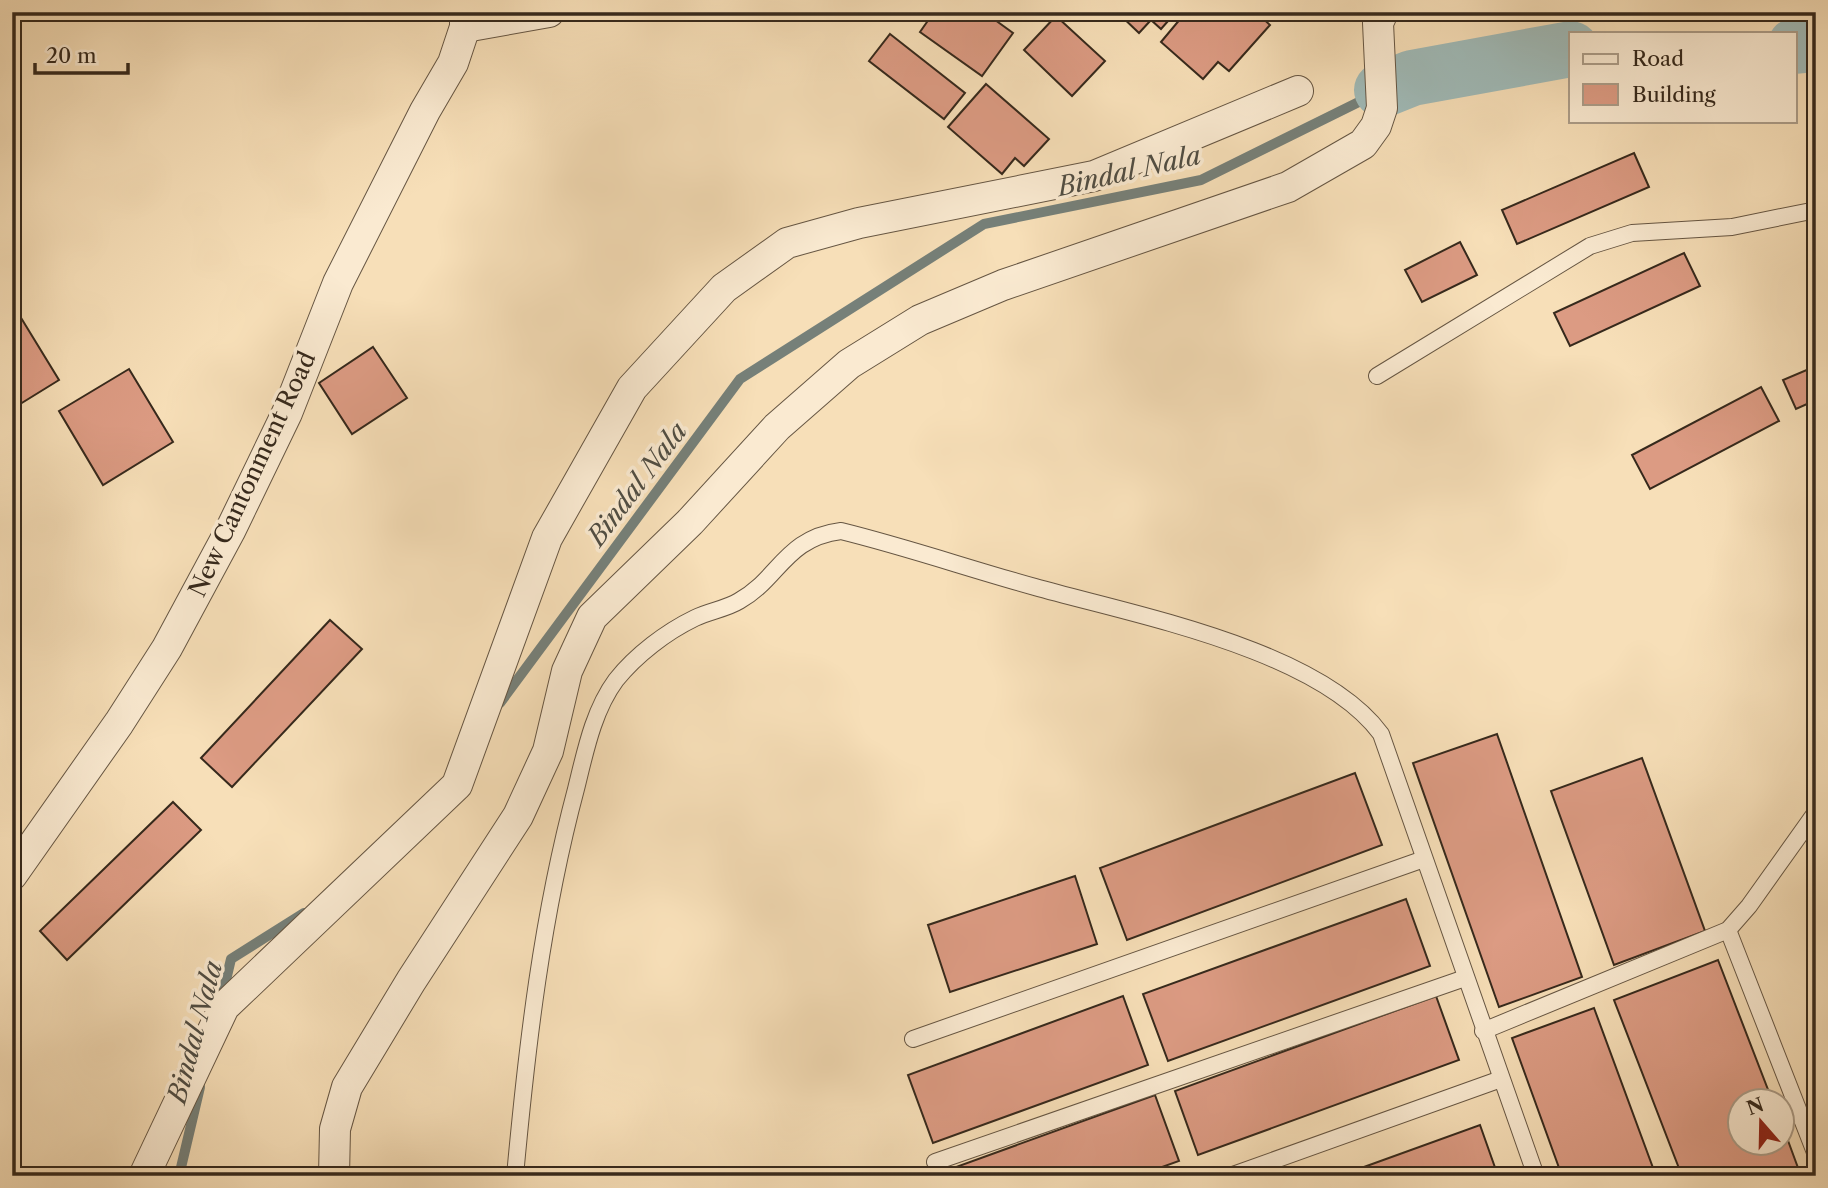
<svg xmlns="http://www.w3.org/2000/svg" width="1828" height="1188" font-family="'Libre Caslon Text',serif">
	<rect width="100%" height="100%" fill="#f7dfb8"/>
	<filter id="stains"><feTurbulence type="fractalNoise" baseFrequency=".00286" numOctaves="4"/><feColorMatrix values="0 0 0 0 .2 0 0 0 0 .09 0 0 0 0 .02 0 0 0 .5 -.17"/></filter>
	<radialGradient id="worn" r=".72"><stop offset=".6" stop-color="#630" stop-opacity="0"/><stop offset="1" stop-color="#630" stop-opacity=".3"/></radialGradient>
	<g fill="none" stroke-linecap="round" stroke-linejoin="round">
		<g stroke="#768079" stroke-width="10">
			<polyline points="500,703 740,379 984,224 1201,180 1379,92"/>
			<polyline points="222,997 231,959 304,913"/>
			<polyline points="179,1176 200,1087"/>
		</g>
		<g stroke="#a0bab7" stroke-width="56">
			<polyline points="1795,46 1816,44"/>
			<polyline points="1382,90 1412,78 1571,49"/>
		</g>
	</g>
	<g fill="#dc9b83" stroke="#36291c" stroke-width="2">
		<polygon points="934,12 984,12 1013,33 982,76 920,32"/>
		<polygon points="1117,12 1176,12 1161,29 1151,20 1139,33"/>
		<polygon points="1186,12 1256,12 1270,25 1229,71 1218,62 1203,79 1161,42"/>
		<polygon points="1056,16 1105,61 1072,96 1024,50"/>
		<polygon points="890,34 965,93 944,119 869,61"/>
		<polygon points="986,84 1049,139 1024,166 1015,158 1002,174 948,127"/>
		<polygon points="1634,153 1649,187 1517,244 1502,210"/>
		<polygon points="1460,242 1477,275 1422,302 1405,270"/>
		<polygon points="1684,253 1700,286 1570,346 1554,313"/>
		<polygon points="15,308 59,380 12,409 12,309"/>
		<polygon points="373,347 407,398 352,434 319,383"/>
		<polygon points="1816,366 1816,400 1796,409 1783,380"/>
		<polygon points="129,369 173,442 103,485 59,411"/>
		<polygon points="1761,387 1779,421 1650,489 1632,455"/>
		<polygon points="330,620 362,649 232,787 201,758"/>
		<polygon points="1497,734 1582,977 1499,1007 1413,763"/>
		<polygon points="1642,758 1705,931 1614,965 1551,791"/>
		<polygon points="1355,773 1382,845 1127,940 1100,868"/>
		<polygon points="173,802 201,830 67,960 40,931"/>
		<polygon points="1075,876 1097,944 950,992 928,925"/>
		<polygon points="1406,899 1430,966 1168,1061 1143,994"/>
		<polygon points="1718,960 1772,1100 1741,1100 1741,1142 1783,1142 1783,1127 1801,1176 1682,1176 1614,1000"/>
		<polygon points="1123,996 1148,1065 933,1143 908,1075"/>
		<polygon points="1436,996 1459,1060 1198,1155 1175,1091"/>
		<polygon points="1594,1008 1656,1176 1562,1176 1512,1038"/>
		<polygon points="1155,1095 1179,1161 1137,1176 947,1176 945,1171"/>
		<polygon points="1480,1125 1498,1176 1339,1176"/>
	</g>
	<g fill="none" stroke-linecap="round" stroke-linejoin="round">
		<g stroke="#665643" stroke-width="18">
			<g id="service">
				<polyline points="1377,376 1590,246 1632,233 1732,227 1816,210"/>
				<polyline points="1728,930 1816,1155"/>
				<polyline points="1483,1031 1728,930 1749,906 1816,812"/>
				<polyline points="913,1039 1424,859"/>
				<polyline points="935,1162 1465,978"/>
				<path d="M515,1176C527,1045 542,916 576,789C585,753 593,711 616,680C636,655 666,632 695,618C709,611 726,609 739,601C779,579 785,538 841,531C906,547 970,569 1035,587C1134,615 1318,649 1381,734L1536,1176"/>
				<polyline points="1230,1176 1501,1079"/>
			</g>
		</g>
		<g stroke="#665643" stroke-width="32">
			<g id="minor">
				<polyline points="465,27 549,12"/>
				<polyline points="12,875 119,723 167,648 230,531 287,413 338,283 425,111 453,63 465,27 465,12"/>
				<polyline points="144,1176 224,1007 457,785 547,538 632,388 724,288 787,243 859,223 1094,176 1298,91"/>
				<polyline points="334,1176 335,1129 347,1087 411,981 518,816 548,751 567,671 592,617 690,522 777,427 849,364 920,320 1003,285 1288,187 1363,144 1376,126 1382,108 1378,23 1383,12"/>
			</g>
		</g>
		<use href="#service" stroke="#faead1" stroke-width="16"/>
		<use href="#minor" stroke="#faead1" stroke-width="30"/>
	</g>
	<g text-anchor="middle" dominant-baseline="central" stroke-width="7" stroke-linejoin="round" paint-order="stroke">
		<g font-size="24" fill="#36291c" stroke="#faead1">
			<text transform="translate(252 474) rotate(-65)">New Cantonment Road</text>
		</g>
		<g font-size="26" font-style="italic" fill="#504d43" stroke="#faead1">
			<text transform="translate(1129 171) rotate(-13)">Bindal Nala</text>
			<text transform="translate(637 484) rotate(-53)">Bindal Nala</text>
			<text transform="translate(195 1032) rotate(-75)">Bindal Nala</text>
		</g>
	</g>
	<rect width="1828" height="1188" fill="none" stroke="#f7dfb8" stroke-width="42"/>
	<rect x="14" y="14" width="1800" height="1160" fill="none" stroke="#36291c" stroke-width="3.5"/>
	<rect x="21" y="21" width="1786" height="1146" fill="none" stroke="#36291c" stroke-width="2"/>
	<rect x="1569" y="32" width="228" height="91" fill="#faead1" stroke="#ac9d89" stroke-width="2"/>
	<rect x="1583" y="54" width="35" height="10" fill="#faead1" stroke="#ac9d89" stroke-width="2"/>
	<text x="1632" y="66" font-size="21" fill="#36291c">Road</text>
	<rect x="1583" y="84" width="35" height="21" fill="#dc9b83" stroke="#ac9d89" stroke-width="2"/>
	<text x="1632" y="102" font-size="21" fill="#36291c">Building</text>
	<g transform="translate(1761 1122) rotate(340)"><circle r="33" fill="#faead1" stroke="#ac9d89" stroke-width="2"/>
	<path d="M0-5L12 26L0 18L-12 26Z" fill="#8f2418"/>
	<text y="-10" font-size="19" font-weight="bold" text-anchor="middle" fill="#36291c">N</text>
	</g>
	<path d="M35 63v10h93v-10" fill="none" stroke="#36291c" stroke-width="3.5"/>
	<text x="46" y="63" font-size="21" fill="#36291c" stroke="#faead1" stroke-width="5" paint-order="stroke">20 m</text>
	<rect width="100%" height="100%" filter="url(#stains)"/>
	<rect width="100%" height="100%" fill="url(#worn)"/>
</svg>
